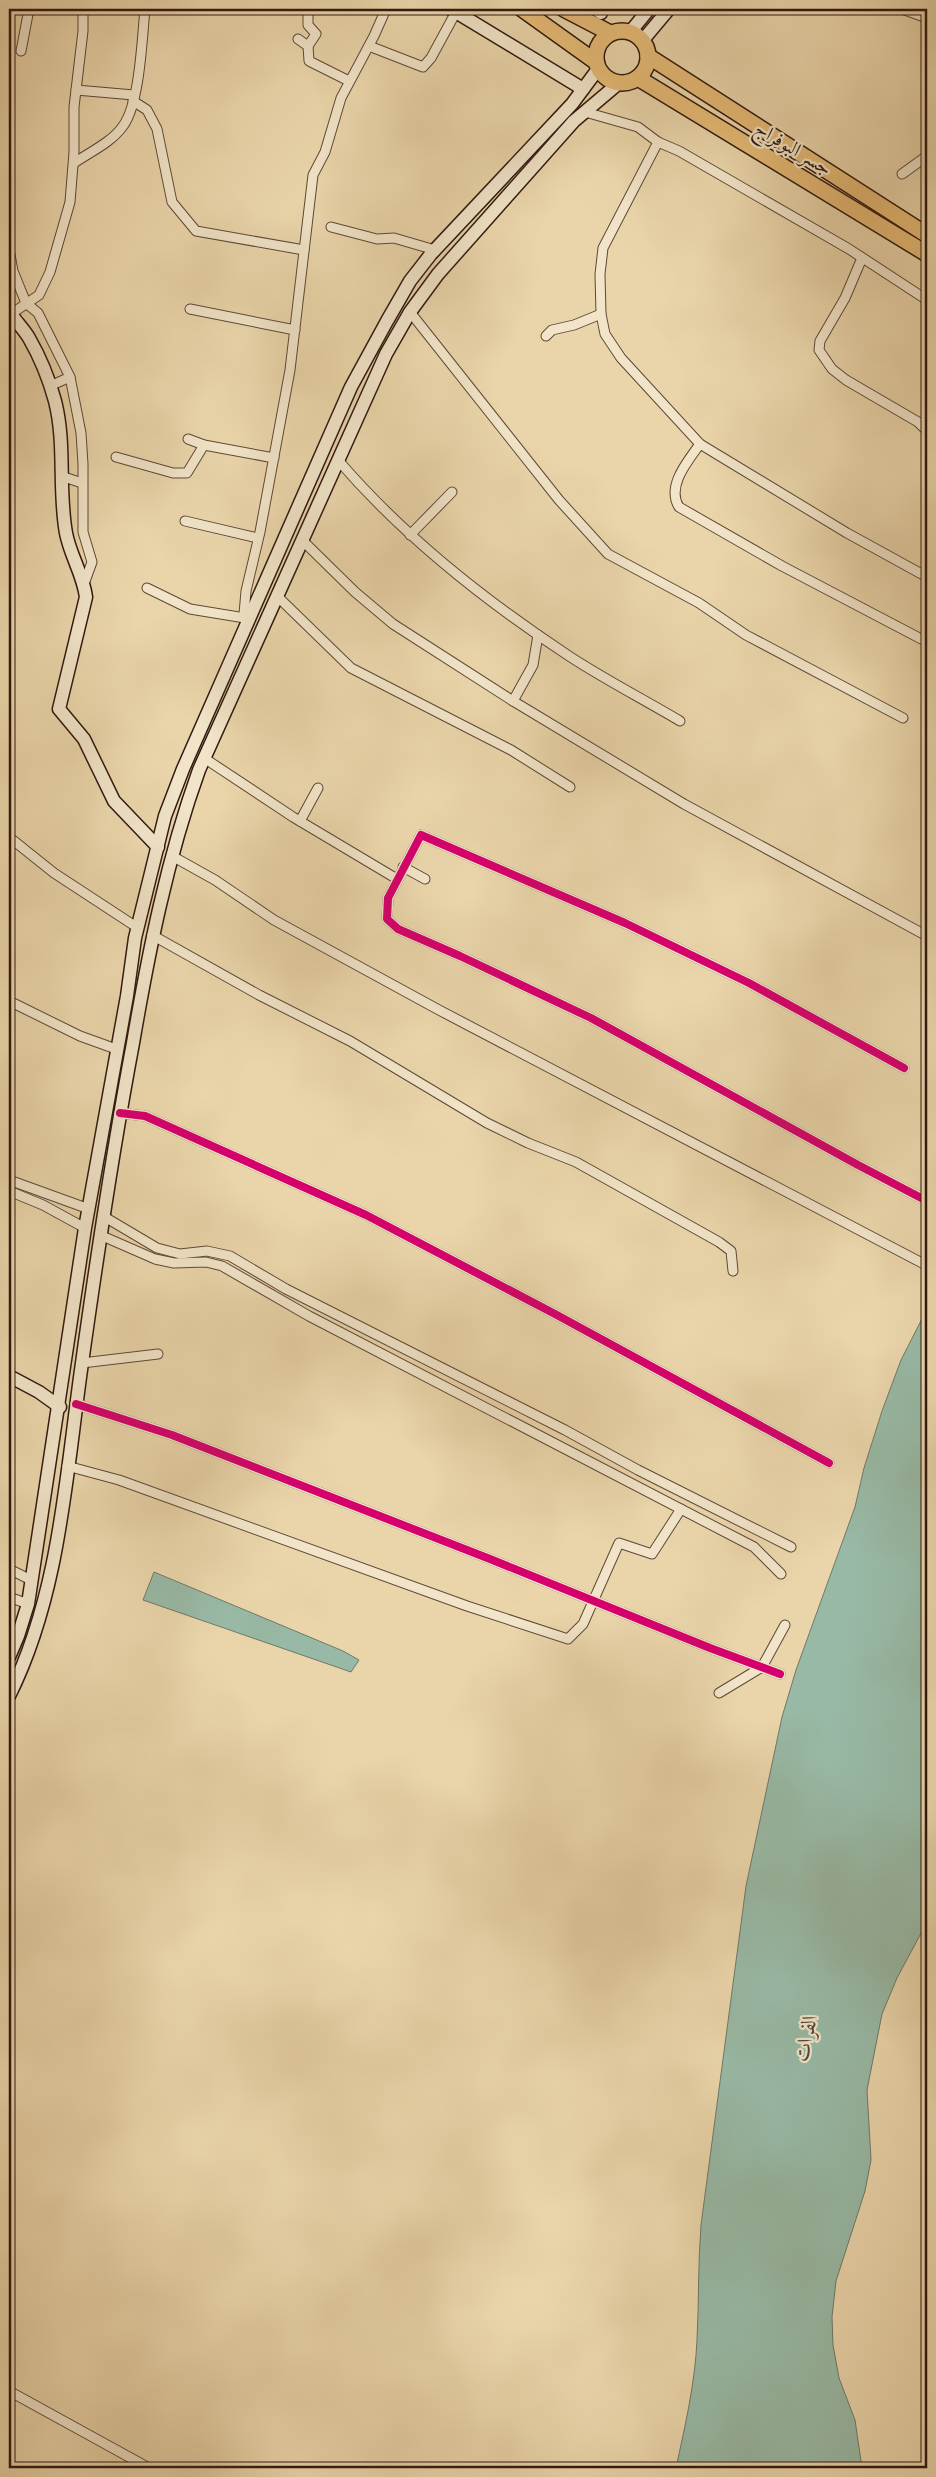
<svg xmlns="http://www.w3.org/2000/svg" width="936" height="2477" font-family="'IM FELL English',Amiri,serif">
	<rect width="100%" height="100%" fill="#ead5aa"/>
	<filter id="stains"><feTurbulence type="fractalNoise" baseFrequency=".004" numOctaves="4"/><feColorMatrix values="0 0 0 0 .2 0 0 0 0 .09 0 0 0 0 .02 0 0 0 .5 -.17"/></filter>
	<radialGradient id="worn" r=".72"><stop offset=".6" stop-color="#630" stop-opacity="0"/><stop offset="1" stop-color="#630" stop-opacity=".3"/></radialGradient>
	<g fill="#98b9a5" stroke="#6e7969">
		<path d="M927,1309V1922L897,1978L882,2014L867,2090L871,2160L865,2191L836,2281L832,2317L833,2345L839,2378L855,2420L862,2468H676C685,2426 695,2384 697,2340C699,2301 698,2263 701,2225L746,1886L782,1717L796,1670L855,1507L864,1468L882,1411L901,1360Z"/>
		<polygon points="154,1572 343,1651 359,1660 351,1672 143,1600"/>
	</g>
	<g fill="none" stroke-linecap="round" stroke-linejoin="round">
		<g stroke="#5e4836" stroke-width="11">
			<g id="street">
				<polyline points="308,9 308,25 316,34 308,46"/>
				<polyline points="902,9 927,18"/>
				<polyline points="298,39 308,46 309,61 349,81"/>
				<polyline points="369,46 423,67 431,58 456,12"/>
				<polyline points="21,51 29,9"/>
				<polyline points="76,90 134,95"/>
				<polyline points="133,101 147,110 157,129 172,202 196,231 304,250"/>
				<polyline points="585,112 638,127 658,142 679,151 849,249 927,300"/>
				<polyline points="658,142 603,248 600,274 601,314 605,334 621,358 700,444 847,533 927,577"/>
				<path d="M74,163C90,152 112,142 123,126C140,103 142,38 145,9"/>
				<polyline points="902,174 927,156"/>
				<polyline points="331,227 377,239 394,238 435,250"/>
				<polyline points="9,249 13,271 26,303 38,313 70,377 81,433 83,464 83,532 92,562 84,584"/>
				<polyline points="862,258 845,298 820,341 819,350 832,369 846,380 918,422 927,431"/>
				<polyline points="190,309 295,330"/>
				<polyline points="410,312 559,500 608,554 699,603 746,635 903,718"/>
				<polyline points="11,314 39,295 50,272 70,202 74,152 74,107 83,31 83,9"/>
				<polyline points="546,336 552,330 574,325 601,314"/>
				<polyline points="50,386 70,377"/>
				<polyline points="188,439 204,445 274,458"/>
				<path d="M700,444C688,461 666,486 679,507L782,566L927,642"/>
				<polyline points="116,457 173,473 187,473 204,445"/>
				<path d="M338,460C404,537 484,600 569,656C604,679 643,699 680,721"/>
				<polyline points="61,476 82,483"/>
				<polyline points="185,521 258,538"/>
				<polyline points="410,535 452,492"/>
				<polyline points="302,540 355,592 393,624 513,701 684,804 927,936"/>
				<polyline points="147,588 190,609 245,618"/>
				<polyline points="277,596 351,668 511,750 570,787"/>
				<polyline points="246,624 244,614 246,591 260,532 290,370 313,175 325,152 341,98 374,36 386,9"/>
				<polyline points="513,701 533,665 538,635"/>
				<polyline points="204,758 293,817 397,879"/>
				<polyline points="300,821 318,788"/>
				<polyline points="9,837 54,873 138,928"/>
				<polyline points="172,856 215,880 274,920 439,1010 924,1264"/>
				<polyline points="403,867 425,879"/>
				<polyline points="152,935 259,995 350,1041 487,1123 528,1143 576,1162 719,1242 731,1251 733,1271"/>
				<polyline points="9,1001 80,1036 116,1049"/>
				<polyline points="904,1068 749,983 625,923 421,835 388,898 387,919 398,929 460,956 591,1018 858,1165 927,1201"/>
				<polyline points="120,1113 145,1116 366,1215 555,1314 829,1463"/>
				<polyline points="9,1180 89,1209"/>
				<polyline points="9,1191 43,1205 85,1228"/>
				<polyline points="103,1216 157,1248 180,1254 207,1251 230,1256 286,1289 565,1430 638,1470 791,1547"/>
				<polyline points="100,1235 155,1259 174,1263 206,1262 222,1266 309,1316 754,1547 781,1574"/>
				<polyline points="82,1363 158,1354"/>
				<polyline points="76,1404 172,1435 490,1559 710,1648 780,1674"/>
				<polyline points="67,1466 119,1480 467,1606 568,1639 583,1624 619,1543 652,1554 681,1509"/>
				<polyline points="9,1569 31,1580"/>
				<polyline points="9,1597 28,1604"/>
				<polyline points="719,1693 762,1667 785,1625"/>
				<polyline points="9,2391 149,2468"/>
			</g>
		</g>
		<g stroke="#301910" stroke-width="15">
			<g id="secondary">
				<polyline points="451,9 583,89"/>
				<polyline points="596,9 601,13"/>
				<polyline points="631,31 649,9"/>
				<polyline points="643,40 669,9"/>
				<path d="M9,310C14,320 23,328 29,338C40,357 49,379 55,401C66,444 58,489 66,533C70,555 83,574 86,597L59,709L84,739L114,801L158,847"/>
				<polyline points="9,1376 39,1392 60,1407"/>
				<polyline points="9,1657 18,1636 28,1604 85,1228 127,996 135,938 165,816 183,769 351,387 387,321 410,281 431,254 572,104 598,69"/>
				<path d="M9,1696C60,1594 66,1474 82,1363C97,1256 113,1149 133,1043C149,950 167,859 199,770L386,354L410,312L438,274L574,121L619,83"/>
			</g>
		</g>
		<g stroke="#301910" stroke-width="18">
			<g id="primary">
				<polyline points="522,9 596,62"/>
				<polyline points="564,9 610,33"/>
				<circle cx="622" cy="57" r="26"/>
				<polyline points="648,56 927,235"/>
				<polyline points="638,78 927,254"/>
			</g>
		</g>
		<use href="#street" stroke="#f1e4c8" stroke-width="9"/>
		<use href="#secondary" stroke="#f1e4c8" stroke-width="12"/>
		<use href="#primary" stroke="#e5ba75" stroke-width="15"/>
		<g stroke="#f1e4c8" stroke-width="11">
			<g id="cycleway">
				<polyline points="904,1068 749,983 625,923 421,835 388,898 387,919 398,929 460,956 591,1018 858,1165 927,1201"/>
				<polyline points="120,1113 145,1116 366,1215 555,1314 829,1463"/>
				<polyline points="76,1404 172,1435 490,1559 710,1648 780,1674"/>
			</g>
		</g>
		<use href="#cycleway" stroke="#d6006c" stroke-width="8"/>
	</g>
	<g text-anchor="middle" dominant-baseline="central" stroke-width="4.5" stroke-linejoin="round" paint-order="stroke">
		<g font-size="20" fill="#301910" stroke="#f1e4c8">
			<text transform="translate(793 149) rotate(31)">جسر البوفراج</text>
		</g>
		<g font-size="21" font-style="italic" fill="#4f493d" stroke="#f1e4c8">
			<text transform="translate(807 2038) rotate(-78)">الفرات</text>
		</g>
	</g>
	<rect width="936" height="2477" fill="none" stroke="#ead5aa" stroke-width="30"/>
	<rect x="10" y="10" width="916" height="2457" fill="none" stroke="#301910" stroke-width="2.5"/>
	<rect x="15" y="15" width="906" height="2447" fill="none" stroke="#301910"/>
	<rect width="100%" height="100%" filter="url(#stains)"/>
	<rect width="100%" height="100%" fill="url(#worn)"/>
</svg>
